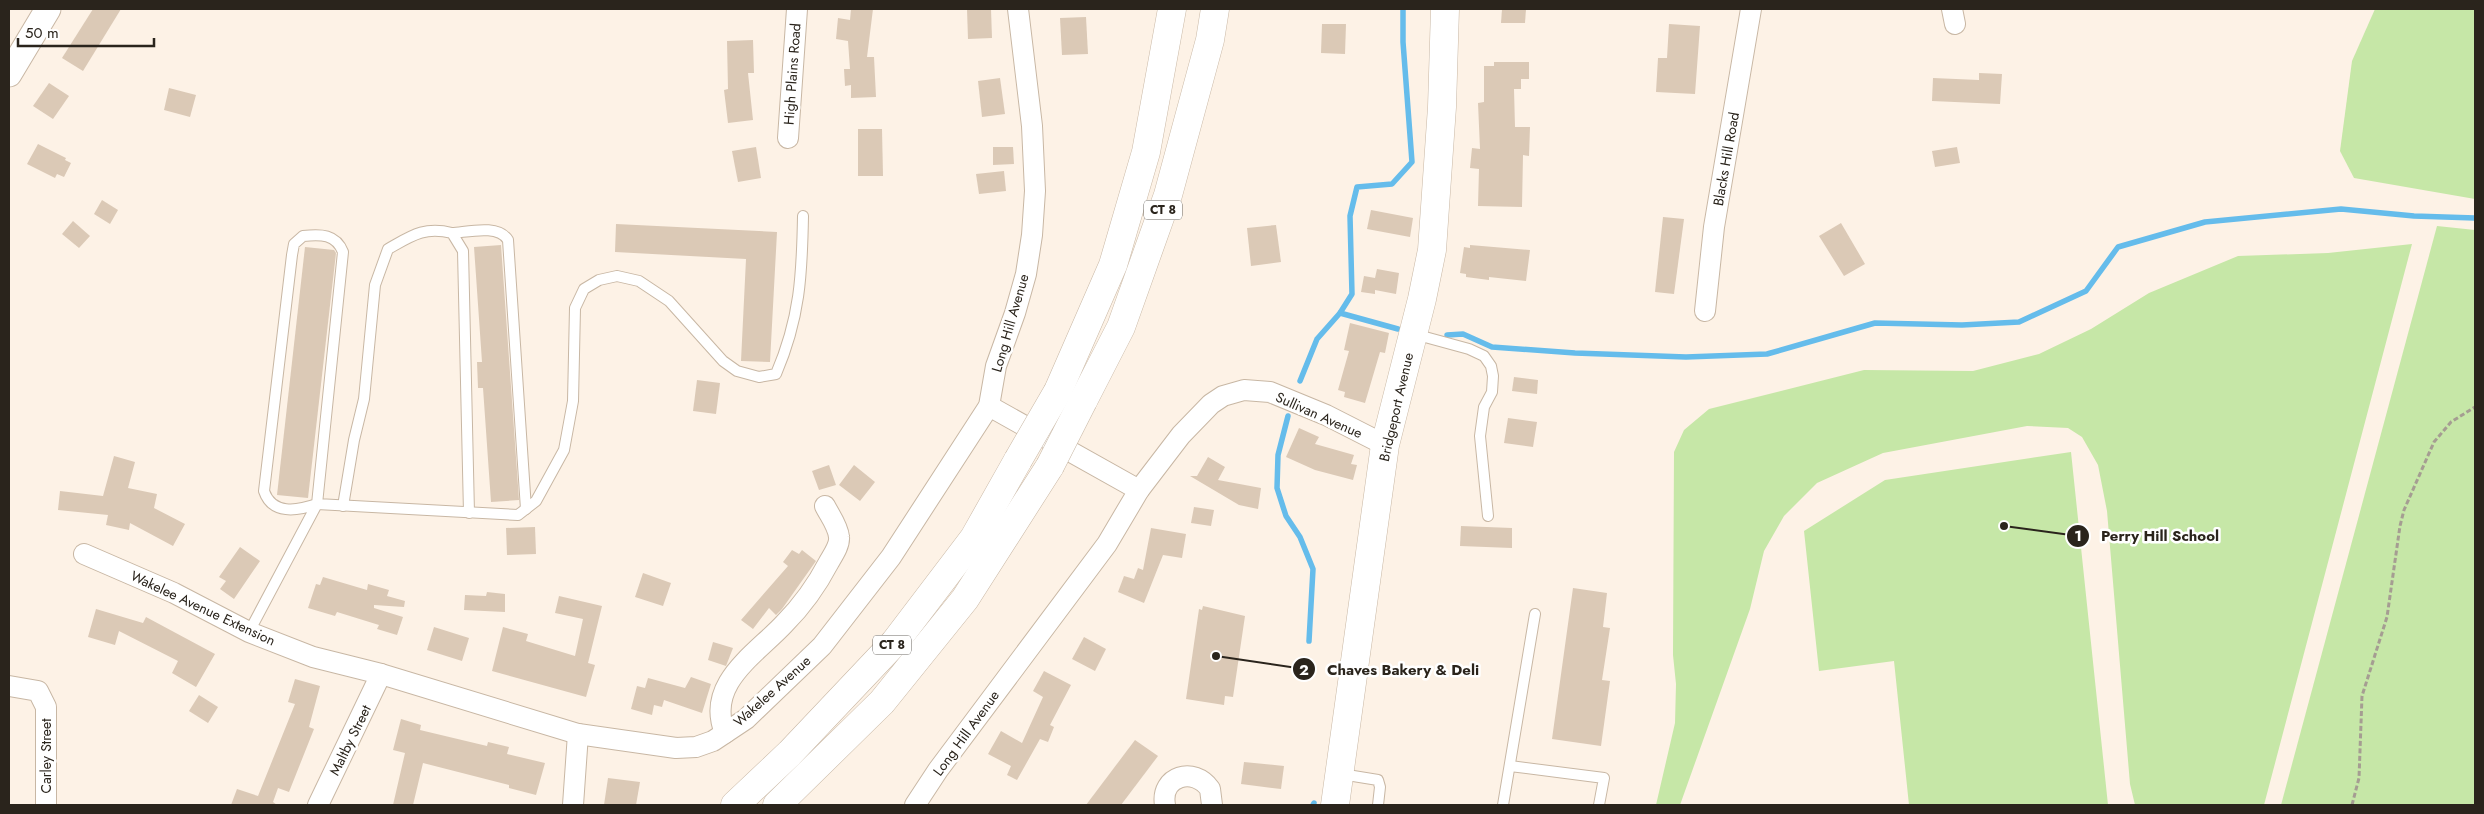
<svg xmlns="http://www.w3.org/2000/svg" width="2484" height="814" font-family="Jost,sans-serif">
	<rect width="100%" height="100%" fill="#fdf2e6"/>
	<g fill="#c6e7a7">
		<polygon points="2375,9 2475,9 2475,199 2354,178 2340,151 2352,61"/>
		<polygon points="2437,226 2475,230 2475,805 2281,805"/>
		<polygon points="2412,244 2264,805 2135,805 2130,784 2107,511 2098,465 2082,437 2068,428 2027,426 1883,453 1817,483 1784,516 1764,551 1750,609 1680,805 1656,805 1675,723 1676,684 1673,655 1674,452 1684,430 1709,409 1864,370 1973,371 2039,354 2091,329 2149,293 2238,256 2328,253"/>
		<polygon points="2071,452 2108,805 1909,805 1894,661 1819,671 1804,531 1885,480"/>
	</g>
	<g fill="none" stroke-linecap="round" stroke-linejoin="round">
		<g stroke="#65bceb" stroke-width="5.5">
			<polyline points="1340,313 1398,329"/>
			<polyline points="1447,335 1463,334 1492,347 1575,353 1686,357 1767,354 1875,323 1962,325 2019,322 2086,291 2118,247 2205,222 2341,209 2414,216 2475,218"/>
			<polyline points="1300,381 1317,339 1340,313 1352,294 1350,216 1357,187 1392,184 1412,162 1403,42 1403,9"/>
			<polyline points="1288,416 1278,455 1277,488 1286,516 1300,537 1313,569 1309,641"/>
			<polyline points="1313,805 1314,803"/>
		</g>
	</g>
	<g fill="#dbc9b6">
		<polygon points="93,9 121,9 83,71 62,58"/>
		<polygon points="851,9 873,9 867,57 874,57 876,97 851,98 851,85 845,86 844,69 850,69 848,41 836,39 838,18 850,20"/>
		<polygon points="967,9 991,9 992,38 968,39"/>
		<polygon points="1502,9 1526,9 1525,23 1501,23"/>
		<polygon points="1086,17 1088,54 1062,55 1060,18"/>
		<polygon points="1322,24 1346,24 1345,54 1321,53"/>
		<polygon points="1669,24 1700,26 1695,94 1656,92 1658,58 1667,58"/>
		<polygon points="753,40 754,73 748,73 753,120 728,123 724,90 728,89 727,41"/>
		<polygon points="1494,62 1529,62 1529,79 1521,79 1521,89 1514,89 1515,127 1530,127 1529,156 1523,155 1522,207 1478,206 1479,169 1470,168 1472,148 1480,149 1478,103 1484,102 1484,66 1494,66"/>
		<polygon points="1979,73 2002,74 2000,104 1932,101 1933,78 1979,80"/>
		<polygon points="1000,78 1005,114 982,117 978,81"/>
		<polygon points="49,83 69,96 53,119 33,106"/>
		<polygon points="169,88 196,95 190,117 164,110"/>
		<polygon points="858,129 882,129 883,176 858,176"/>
		<polygon points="38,144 66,158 65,160 71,163 64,177 57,174 55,178 27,164"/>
		<polygon points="756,147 761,178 738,182 732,151"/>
		<polygon points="993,147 1013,147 1014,164 993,165"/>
		<polygon points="1957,147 1960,163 1935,167 1932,151"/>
		<polygon points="1004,171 1006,191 979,194 976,174"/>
		<polygon points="102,200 118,210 110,224 94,214"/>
		<polygon points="1371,210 1413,218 1410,237 1367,229"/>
		<polygon points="1663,217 1684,219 1674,294 1655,292"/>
		<polygon points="73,221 90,236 79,248 62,234"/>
		<polygon points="1841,223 1865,264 1844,276 1819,236"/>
		<polygon points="616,224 777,232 770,362 741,361 746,259 615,252"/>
		<polygon points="1276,225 1281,262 1251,266 1247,228"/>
		<polygon points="501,245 519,500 491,502 483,388 478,388 477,362 482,362 474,247"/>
		<polygon points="1470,245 1530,250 1526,281 1489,277 1489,280 1466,277 1466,274 1460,273 1464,247 1470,248"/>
		<polygon points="305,247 334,250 336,253 308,498 277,495"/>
		<polygon points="1377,269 1399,273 1396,294 1375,290 1375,294 1361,292 1364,276 1375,278"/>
		<polygon points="1350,323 1389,333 1385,353 1380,352 1365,403 1344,397 1345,392 1338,390 1349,351 1344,350"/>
		<polygon points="1514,377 1538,380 1537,394 1512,391"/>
		<polygon points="697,380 720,383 716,414 693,411"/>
		<polygon points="1508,418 1537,422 1533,447 1504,443"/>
		<polygon points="1299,428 1319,437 1315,444 1354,455 1351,464 1357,465 1353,480 1315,470 1286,457"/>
		<polygon points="114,456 135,462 128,488 157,494 154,508 185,524 173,546 130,523 129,530 106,525 108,515 58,510 60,491 103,496"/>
		<polygon points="1208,457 1225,467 1218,480 1261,488 1258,509 1239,505 1190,476 1197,476"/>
		<polygon points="829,465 836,485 819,490 812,471"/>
		<polygon points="854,465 875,482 860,501 839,485"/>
		<polygon points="1194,507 1214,510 1211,526 1191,523"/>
		<polygon points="1461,526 1512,528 1512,548 1460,546"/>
		<polygon points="535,527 536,554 507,555 506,528"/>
		<polygon points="1151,528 1186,534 1182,558 1163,555 1144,603 1118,592 1124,576 1134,579 1138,568 1143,570"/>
		<polygon points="240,547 260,561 234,599 220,589 226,581 219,577"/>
		<polygon points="792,550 799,554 802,550 816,561 782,609 776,615 769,608 753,629 741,620 788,566 783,562"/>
		<polygon points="643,573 671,583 663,606 635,597"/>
		<polygon points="323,577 367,590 368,584 389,590 387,596 405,601 404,607 374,605 374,608 403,617 397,635 377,629 379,625 337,612 335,616 308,608 316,584 320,585"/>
		<polygon points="1573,588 1607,593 1603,627 1610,628 1602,680 1610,681 1601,746 1552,739"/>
		<polygon points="487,592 505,594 505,612 464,610 465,595 486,596"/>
		<polygon points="559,596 602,606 588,663 595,665 586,697 492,671 503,627 528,634 526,641 575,656 583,619 555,613"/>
		<polygon points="1203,606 1245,616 1233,697 1225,696 1224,705 1186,699 1199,609 1202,610"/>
		<polygon points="96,609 143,623 146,617 215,654 196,687 172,673 178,661 119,631 115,645 88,637"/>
		<polygon points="434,627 469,638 462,661 427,650"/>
		<polygon points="1084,637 1106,649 1095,671 1072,659"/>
		<polygon points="713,642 733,648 726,666 708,660"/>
		<polygon points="1044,671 1071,685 1050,725 1054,727 1048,742 1040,739 1017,780 1007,775 1011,766 988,754 1001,731 1022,743 1043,697 1033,691"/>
		<polygon points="691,677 711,684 702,713 664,700 662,707 654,705 652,715 631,709 637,686 645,688 648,678 685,688"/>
		<polygon points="295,679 320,686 309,727 314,729 289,792 278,788 273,802 277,805 231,805 237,789 258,796 295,704 288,702"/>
		<polygon points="199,695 218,707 208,723 189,711"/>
		<polygon points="401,719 421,725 420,730 487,746 488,742 509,747 507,754 545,763 536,795 509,788 509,785 423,763 413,805 393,805 405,753 393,750"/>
		<polygon points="1135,740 1158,756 1121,805 1086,805"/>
		<polygon points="1244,762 1284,766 1281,789 1241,784"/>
		<polygon points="608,778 640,782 636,805 604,805"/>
	</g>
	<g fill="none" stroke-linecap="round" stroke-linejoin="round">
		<g stroke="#c8b7a4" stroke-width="12">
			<g id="service">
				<path d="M452,233C468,232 498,224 508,240L526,509"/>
				<polyline points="1414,334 1469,349 1484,356 1491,366 1493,376 1492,392 1484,407 1480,436 1488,516"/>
				<path d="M343,506L354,440L364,399L375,285L388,249C411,236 424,226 452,233L463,251L469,513"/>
				<path d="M249,632L317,504L343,252C336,234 321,234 303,236L294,244L292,255L264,491C272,515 297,511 317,504L518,515L536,501L564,450L573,401L575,308L584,289L599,280L617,276L639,281L669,301L723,361L737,371L759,377L776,374C800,318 802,275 803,216"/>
				<polyline points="1510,766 1604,778 1599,805"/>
				<polyline points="1341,774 1378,780 1380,787 1378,805"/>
				<polyline points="1503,805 1535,614"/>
			</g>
		</g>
		<g stroke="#c8b7a4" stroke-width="22">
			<g id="minor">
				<polyline points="1952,9 1955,24"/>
				<polyline points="788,138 797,9"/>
				<polyline points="1705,311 1714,227 1751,9"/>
				<polyline points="989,406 1139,490"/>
				<polyline points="84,554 174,593 249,632 313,657 381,674 578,734 676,748 696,747 713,741 746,719 822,646 891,557 989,406 996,366 1015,313 1026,274 1032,235 1035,191 1032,126 1018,9"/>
				<polyline points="9,686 38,691 46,707 46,805"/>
				<path d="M725,733C705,684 755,655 784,624C801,607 818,583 829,562C833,555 840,545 839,537C838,526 830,516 825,506"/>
				<polyline points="318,805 381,674"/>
				<polyline points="573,805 578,734"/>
				<polyline points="915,805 938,770 1107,544 1139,490 1181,435 1211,404 1223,396 1244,390 1270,392 1326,415 1385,445"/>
				<path d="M1165,805C1160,776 1194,766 1210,789L1212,805"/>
			</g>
		</g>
		<g stroke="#c8b7a4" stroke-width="27">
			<polyline id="tertiary" points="9,74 48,9"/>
		</g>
		<g stroke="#c8b7a4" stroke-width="29">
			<polyline id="secondary" points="1335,805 1385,445 1422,299 1432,250 1442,107 1445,9"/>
		</g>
		<g stroke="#c8b7a4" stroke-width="29">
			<g id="motorway">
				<polyline points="1058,391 1113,265 1146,152 1172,9"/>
				<polyline points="1083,401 1121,327 1168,195 1210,40 1215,9"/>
				<polyline points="735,805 790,753 895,642 974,538 1018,460"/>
				<polyline points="777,805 882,702 965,599 1050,466"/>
			</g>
		</g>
		<polyline stroke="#a59d92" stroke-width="3" stroke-dasharray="5 2.5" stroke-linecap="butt" points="2352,805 2359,778 2362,696 2387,617 2400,526 2404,510 2434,442 2451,422 2475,407"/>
		<use href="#service" stroke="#fff" stroke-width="10"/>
		<use href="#minor" stroke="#fff" stroke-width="20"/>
		<use href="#tertiary" stroke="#fff" stroke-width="25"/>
		<use href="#secondary" stroke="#fff" stroke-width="28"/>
		<use href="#motorway" stroke="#fff" stroke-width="28"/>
		<g stroke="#c8b7a4" stroke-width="29" stroke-linecap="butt">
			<g id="motorway-bridge">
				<polyline points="1018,460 1058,391"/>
				<polyline points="1050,466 1083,401"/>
			</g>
		</g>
		<use href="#motorway-bridge" stroke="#fff" stroke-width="28"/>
	</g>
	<g text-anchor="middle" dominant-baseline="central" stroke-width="5" stroke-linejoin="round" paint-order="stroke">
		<g fill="#fff" stroke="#6a6660" stroke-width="1">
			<rect x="1144" y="200.5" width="38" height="19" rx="4"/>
			<rect x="873" y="635.5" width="38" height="19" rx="4"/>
		</g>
		<g font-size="12" font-weight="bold" fill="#2a241c">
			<text x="1163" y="210">CT 8</text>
			<text x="892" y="645">CT 8</text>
		</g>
		<g font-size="14" fill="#2a241c" stroke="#fff">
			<text transform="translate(792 74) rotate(-86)">High Plains Road</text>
			<text transform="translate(1726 159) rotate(-80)">Blacks Hill Road</text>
			<text transform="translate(1010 323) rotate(-74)">Long Hill Avenue</text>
			<text transform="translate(1396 407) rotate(-77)">Bridgeport Avenue</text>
			<text transform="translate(1319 415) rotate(24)">Sullivan Avenue</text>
			<text transform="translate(203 608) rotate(25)">Wakelee Avenue Extension</text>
			<text transform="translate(772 691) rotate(-42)">Wakelee Avenue</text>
			<text transform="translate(966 733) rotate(-54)">Long Hill Avenue</text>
			<text transform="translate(350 740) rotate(-64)">Maltby Street</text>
			<text transform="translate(46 756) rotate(-90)">Carley Street</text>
		</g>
	</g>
	<path fill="none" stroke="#2a241c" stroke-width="2" d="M2004 526L2078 536M1216 656L1304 669"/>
	<g fill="#2a241c" stroke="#fff" stroke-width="2">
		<circle cx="2004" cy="526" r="5"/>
		<circle cx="1216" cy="656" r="5"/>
		<circle cx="2078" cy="536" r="12"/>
		<circle cx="1304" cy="669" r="12"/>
	</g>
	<g font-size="15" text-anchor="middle" font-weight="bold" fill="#fff">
		<text x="2078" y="541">1</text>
		<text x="1304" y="675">2</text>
	</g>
	<g font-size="15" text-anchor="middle" font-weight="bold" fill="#2a241c" stroke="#fff" stroke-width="5" stroke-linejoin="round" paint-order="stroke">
		<text x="2160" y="541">Perry Hill School</text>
		<text x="1403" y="675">Chaves Bakery &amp; Deli</text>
	</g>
	<rect width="2484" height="814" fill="none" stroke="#2a241c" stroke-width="20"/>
	<path d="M18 38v8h136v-8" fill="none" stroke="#2a241c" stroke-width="2.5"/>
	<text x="25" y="38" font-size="15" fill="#2a241c" stroke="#ffffff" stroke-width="4" paint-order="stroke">50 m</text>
</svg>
